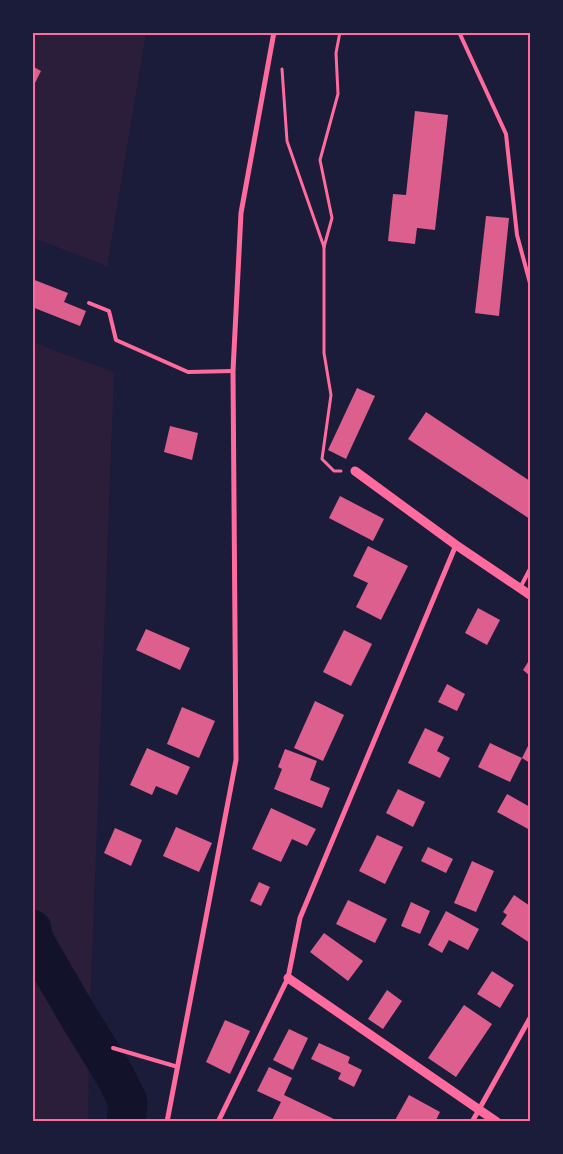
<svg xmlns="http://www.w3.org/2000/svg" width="563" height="1154" font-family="Lora,serif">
	<rect width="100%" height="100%" fill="#1b1b3a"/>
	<g fill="#2a1e3b">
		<polygon points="32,33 146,33 107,266 33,238"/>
		<polygon points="32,342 114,372 90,1010 88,1121 33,1121"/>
	</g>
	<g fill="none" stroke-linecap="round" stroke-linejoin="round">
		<polyline stroke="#12122b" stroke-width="39" points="32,929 34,940 80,1019 114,1074 128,1102 126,1122"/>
	</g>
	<g fill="#dd5f8e">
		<polygon points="32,66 41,71 32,89"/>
		<polygon points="415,111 448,115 435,230 417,228 415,244 388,241 393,194 406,195"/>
		<polygon points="486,216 509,218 499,316 475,313"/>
		<polygon points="32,279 68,293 64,302 86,311 80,326 32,307"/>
		<polygon points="357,388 375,396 346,459 328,450"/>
		<polygon points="426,412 530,481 530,519 408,439"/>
		<polygon points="170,426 198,433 192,460 164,452"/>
		<polygon points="340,496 384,519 373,541 329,518"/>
		<polygon points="368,546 408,566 381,620 356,607 368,583 353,576"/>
		<polygon points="478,608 500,620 487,645 465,633"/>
		<polygon points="146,629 190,648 180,670 136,650"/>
		<polygon points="344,630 372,644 351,686 323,672"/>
		<polygon points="530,659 530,676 523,670"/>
		<polygon points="447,684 465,694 457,711 438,702"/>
		<polygon points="315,701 344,715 323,761 294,748"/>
		<polygon points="182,707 215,721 199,758 167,744"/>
		<polygon points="425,728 444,737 437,751 450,758 440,778 408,763"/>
		<polygon points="530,742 530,763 522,758"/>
		<polygon points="490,743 522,758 510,782 478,767"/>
		<polygon points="147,748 190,767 177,795 156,786 152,795 130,785"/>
		<polygon points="285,749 317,761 310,780 330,788 322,808 274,789 282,769 278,767"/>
		<polygon points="398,789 425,802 413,827 386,813"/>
		<polygon points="507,794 530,807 530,830 497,812"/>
		<polygon points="271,808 316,829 307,846 292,839 281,862 252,849"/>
		<polygon points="176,827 212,843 199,872 163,856"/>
		<polygon points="115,828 142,840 131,866 104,853"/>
		<polygon points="377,835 403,847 385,884 359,871"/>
		<polygon points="428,847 453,859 446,873 421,861"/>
		<polygon points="472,861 494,871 476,912 454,903"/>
		<polygon points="259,882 270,887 261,906 250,901"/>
		<polygon points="514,895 530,906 530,943 501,924 507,915 503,912"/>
		<polygon points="348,900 387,919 375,943 336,924"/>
		<polygon points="411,902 430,911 420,934 401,926"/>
		<polygon points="446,911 479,929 468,950 449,940 442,953 428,945"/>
		<polygon points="324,933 363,961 348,981 310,952"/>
		<polygon points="492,971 514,985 500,1008 477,994"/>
		<polygon points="387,990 402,1001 383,1029 368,1019"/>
		<polygon points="464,1005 492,1024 456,1077 428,1058"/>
		<polygon points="225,1020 250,1031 230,1074 206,1062"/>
		<polygon points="289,1029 308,1038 293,1070 273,1060"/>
		<polygon points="319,1043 350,1057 348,1063 362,1070 354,1087 338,1079 341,1073 311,1059"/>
		<polygon points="269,1067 292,1078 284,1095 336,1120 336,1122 271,1122 281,1102 257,1091"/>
		<polygon points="409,1095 440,1112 435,1122 394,1122"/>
	</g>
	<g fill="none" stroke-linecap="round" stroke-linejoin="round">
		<g stroke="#ff6b9d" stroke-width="3">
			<polyline points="340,32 336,53 338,94 320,160 332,218 324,247 324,353 331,395 322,459 334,471 341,471"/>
			<polyline points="282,69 287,141 324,247"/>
		</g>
		<g stroke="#ff6b9d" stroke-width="4">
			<polyline points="459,32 506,134 517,235 530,283"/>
			<polyline points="89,303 109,311 116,340 188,372 233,371"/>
			<polyline points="520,588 530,569"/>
			<polyline points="113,1048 178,1067"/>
		</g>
		<g stroke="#ff6b9d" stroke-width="5">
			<polyline points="167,1122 236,760 233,371 241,213 274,32"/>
			<polyline points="218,1122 288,978 300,918 456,545"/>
			<polyline points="472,1122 530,1018"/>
		</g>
		<g stroke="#ff6b9d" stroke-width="9">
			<polyline points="355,471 456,545 530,595"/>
			<polyline points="288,978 497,1122"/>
		</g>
	</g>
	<rect width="563" height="1154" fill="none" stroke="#1b1b3a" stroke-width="68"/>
	<rect x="34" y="34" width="495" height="1086" fill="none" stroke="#ff6b9d" stroke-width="2"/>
</svg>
